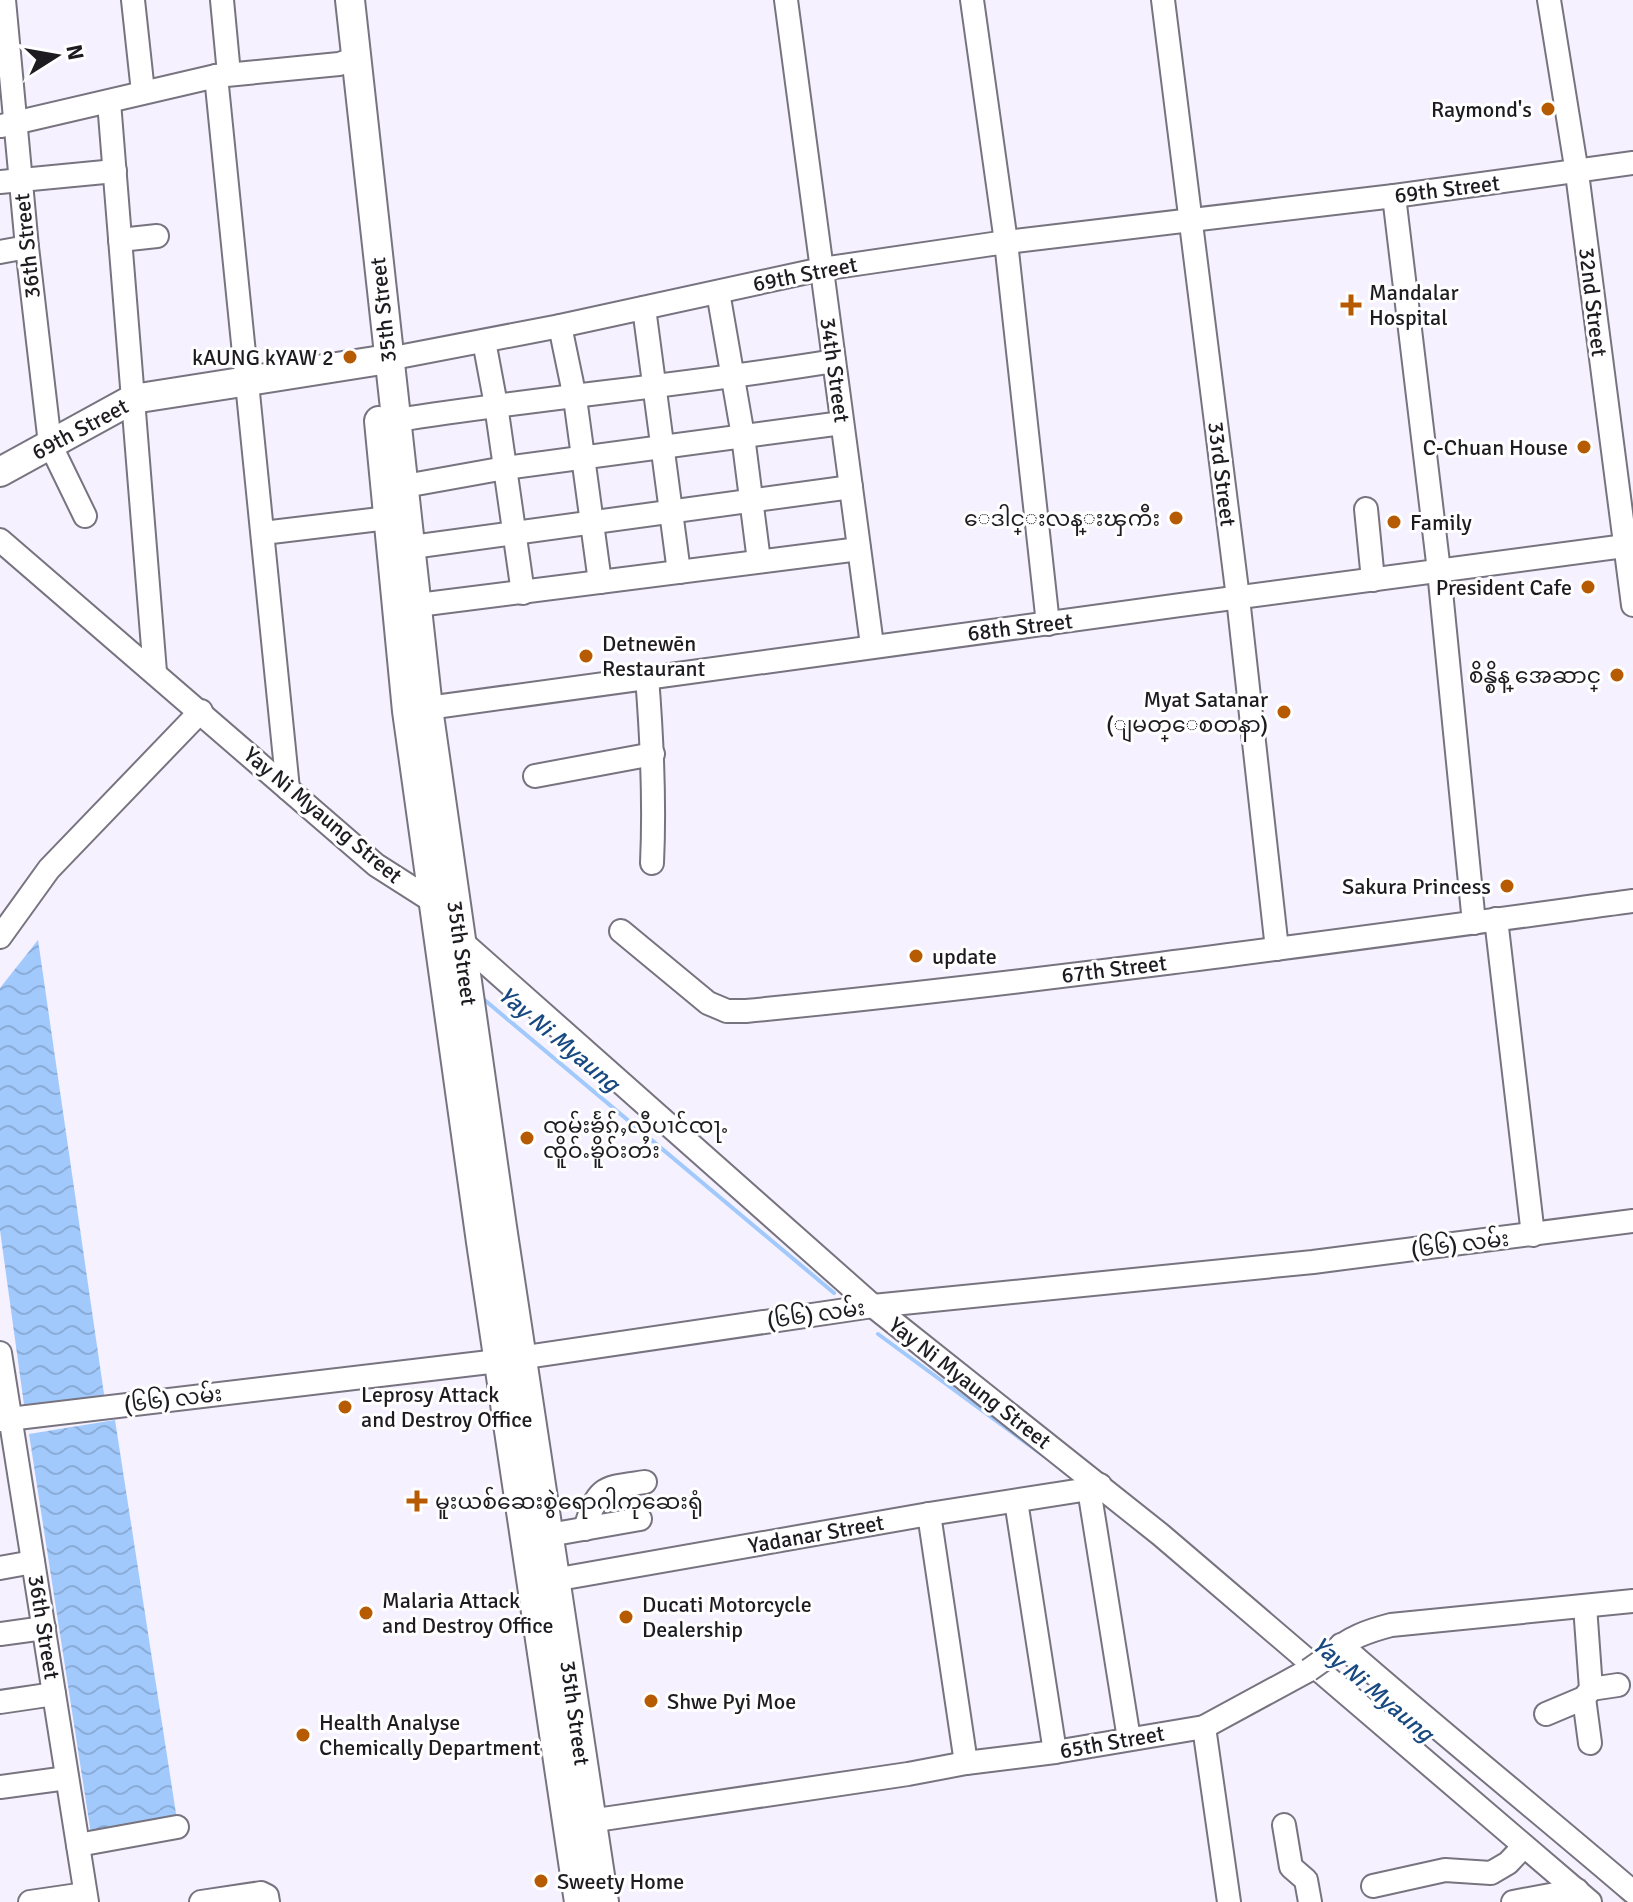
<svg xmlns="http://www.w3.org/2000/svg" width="1633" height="1902" font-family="Signika,'Noto Sans Myanmar',sans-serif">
	<defs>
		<pattern id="water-waves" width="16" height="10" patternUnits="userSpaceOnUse" patternTransform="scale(2)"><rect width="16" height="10" fill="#a1c9fc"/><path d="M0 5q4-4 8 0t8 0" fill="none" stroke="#8aacd8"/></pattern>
	</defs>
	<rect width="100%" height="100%" fill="#f5f1ff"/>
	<g fill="url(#water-waves)">
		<polygon points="38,940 105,1401 25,1412 0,1230 0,988"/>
		<polygon points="115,1420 177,1820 91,1834 29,1434"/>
	</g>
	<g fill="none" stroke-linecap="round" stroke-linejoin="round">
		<g stroke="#a1c9fc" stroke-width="4">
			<polyline points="481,997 834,1293"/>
			<polyline points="878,1334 1044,1456"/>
		</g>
		<g stroke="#77737f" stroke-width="26">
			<g id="minor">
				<polyline points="4,0 27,247 50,444 85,516"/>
				<polyline points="133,0 143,92"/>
				<polyline points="222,0 229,74"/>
				<polyline points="786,0 872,645"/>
				<polyline points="972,0 1006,242 1048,624"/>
				<polyline points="1163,0 1238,598 1277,949"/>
				<polyline points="1549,0 1577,173 1633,605"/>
				<polyline points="216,76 288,789"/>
				<polyline points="109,102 155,672"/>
				<polyline points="1,126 216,76 339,64 357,58"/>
				<polyline points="0,182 115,171"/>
				<polyline points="1394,196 1439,571 1474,923"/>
				<polyline points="120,240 157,236"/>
				<polyline points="0,252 27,247"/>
				<polyline points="718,292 743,436 759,561"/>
				<polyline points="644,308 679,572"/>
				<polyline points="560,326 575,398 600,582"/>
				<polyline points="484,341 496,405 523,593"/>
				<polyline points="388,359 560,326 822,269 1006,242 1394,196 1633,163"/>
				<path d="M398,420C543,397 689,385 834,361"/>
				<polyline points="405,486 505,468 842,423"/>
				<polyline points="1366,509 1373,580"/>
				<polyline points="263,533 388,518"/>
				<polyline points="0,540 376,865 434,902 460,940 873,1306 1161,1535 1590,1902"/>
				<polyline points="412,547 851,487"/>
				<polyline points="418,605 859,549"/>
				<path d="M647,677C652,740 655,800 652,863"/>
				<path d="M413,710C820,654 1226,598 1633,545"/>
				<polyline points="535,776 653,754"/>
				<polyline points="1496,919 1533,1235"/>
				<path d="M621,931L708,1003L727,1011H746C1042,982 1338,941 1633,901"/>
				<polyline points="0,937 49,869 201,711"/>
				<polyline points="0,1353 87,1902"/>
				<polyline points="0,1420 498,1361 873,1306 1313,1262 1633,1221"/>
				<polyline points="1089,1489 1129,1739"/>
				<polyline points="1016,1501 1055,1752"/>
				<polyline points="929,1514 966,1763"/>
				<path d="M585,1529C598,1485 603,1488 645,1482"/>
				<polyline points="549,1535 640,1519"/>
				<polyline points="0,1568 33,1562"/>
				<polyline points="542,1582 929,1514 1089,1489 1100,1485"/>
				<polyline points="0,1634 44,1628"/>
				<path d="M1341,1645C1437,1729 1536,1809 1633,1892"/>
				<path d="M1331,1654C1348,1638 1368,1631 1391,1625L1633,1601"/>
				<polyline points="1591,1689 1618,1685"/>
				<polyline points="1584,1698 1590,1743"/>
				<polyline points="0,1702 54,1694"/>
				<polyline points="1546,1714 1584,1698 1591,1689 1585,1606"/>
				<polyline points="1204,1727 1229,1902"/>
				<polyline points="0,1787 67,1778"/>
				<polyline points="576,1823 908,1774 966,1763 1055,1752 1204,1727 1309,1670"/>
				<polyline points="1284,1825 1291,1867 1306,1880 1310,1902"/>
				<polyline points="78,1845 177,1827"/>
				<polyline points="1373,1886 1445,1870 1491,1873 1508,1863 1524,1846"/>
				<polyline points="30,1902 85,1894"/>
				<polyline points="201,1902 261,1893 267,1896 268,1902"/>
				<polyline points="1513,1902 1577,1890"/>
			</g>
		</g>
		<g stroke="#77737f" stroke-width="32">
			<g id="major">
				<polyline points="350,0 428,708 502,1227 604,1902"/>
				<polyline points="379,421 407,711 481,1242 579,1902"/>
				<polyline points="0,472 133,399 388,359"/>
			</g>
		</g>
		<use href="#minor" stroke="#fff" stroke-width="22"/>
		<use href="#major" stroke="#fff" stroke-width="28"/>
		<g stroke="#77737f" stroke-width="26" stroke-linecap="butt">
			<polyline id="minor-bridge" points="1309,1670 1326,1658"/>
		</g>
		<use href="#minor-bridge" stroke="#fff" stroke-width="22"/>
	</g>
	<g fill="#b75b02" stroke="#fff" stroke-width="3">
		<circle cx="1548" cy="109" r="8"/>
		<path d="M1347 293h8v8h8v8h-8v8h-8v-8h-8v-8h8z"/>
		<circle cx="350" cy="357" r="8"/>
		<circle cx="1584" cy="447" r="8"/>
		<circle cx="1176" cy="518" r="8"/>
		<circle cx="1394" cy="522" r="8"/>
		<circle cx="1588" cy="587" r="8"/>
		<circle cx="586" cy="656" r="8"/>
		<circle cx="1617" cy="675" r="8"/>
		<circle cx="1284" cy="712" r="8"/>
		<circle cx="1507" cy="886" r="8"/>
		<circle cx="916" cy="956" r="8"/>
		<circle cx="527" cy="1138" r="8"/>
		<circle cx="345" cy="1407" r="8"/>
		<path d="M413 1489h8v8h8v8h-8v8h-8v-8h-8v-8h8z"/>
		<circle cx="366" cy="1613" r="8"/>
		<circle cx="626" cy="1617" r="8"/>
		<circle cx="651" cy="1701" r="8"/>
		<circle cx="303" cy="1735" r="8"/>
		<circle cx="541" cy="1881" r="8"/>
	</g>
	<g text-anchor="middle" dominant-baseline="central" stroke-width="6" stroke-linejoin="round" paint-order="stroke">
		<g font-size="22" fill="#1e1c21" stroke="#fff" text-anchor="start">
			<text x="1532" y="109" text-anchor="end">Raymond's</text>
			<text x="1369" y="292">Mandalar<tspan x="1369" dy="25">Hospital</tspan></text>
			<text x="334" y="357" text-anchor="end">kAUNG kYAW 2</text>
			<text x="1568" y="447" text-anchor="end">C-Chuan House</text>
			<text x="1160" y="518" text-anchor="end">ေဒါင္းလန္းၾကီး</text>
			<text x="1410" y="522">Family</text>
			<text x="1572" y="587" text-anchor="end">President Cafe</text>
			<text x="602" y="643">Detnewēn<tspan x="602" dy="25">Restaurant</tspan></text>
			<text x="1601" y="675" text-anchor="end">စိန္စိန္ အေဆာင္</text>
			<text x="1268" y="699" text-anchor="end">Myat Satanar<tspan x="1268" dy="25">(ျမတ္ေစတနာ)</tspan></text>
			<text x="1491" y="886" text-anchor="end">Sakura Princess</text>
			<text x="932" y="956">update</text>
			<text x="543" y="1125">ၸုမ်းၶႅၵ်ႇလီပၢင်ၸႃႉ<tspan x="543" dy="25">ၸိူဝ်ႉၶိူဝ်းတႆး</tspan></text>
			<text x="361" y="1394">Leprosy Attack<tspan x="361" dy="25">and Destroy Office</tspan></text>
			<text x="435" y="1501">မူးယစ်ဆေးစွဲရောဂါကုဆေးရုံ</text>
			<text x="382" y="1600">Malaria Attack<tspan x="382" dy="25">and Destroy Office</tspan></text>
			<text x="642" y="1604">Ducati Motorcycle<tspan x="642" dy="25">Dealership</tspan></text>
			<text x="667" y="1701">Shwe Pyi Moe</text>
			<text x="319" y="1722">Health Analyse<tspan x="319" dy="25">Chemically Department</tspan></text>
			<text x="557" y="1881">Sweety Home</text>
		</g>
		<g font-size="22" fill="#1e1c21" stroke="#fff">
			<text transform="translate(1447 189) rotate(-7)">69th Street</text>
			<text transform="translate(27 246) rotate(-96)">36th Street</text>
			<text transform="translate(805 274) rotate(-11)">69th Street</text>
			<text transform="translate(1593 302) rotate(83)">32nd Street</text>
			<text transform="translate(383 310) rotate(-96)">35th Street</text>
			<text transform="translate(835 370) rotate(82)">34th Street</text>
			<text transform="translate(80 429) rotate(-28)">69th Street</text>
			<text transform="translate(1222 474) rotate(83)">33rd Street</text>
			<text transform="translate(1020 627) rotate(-7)">68th Street</text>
			<text transform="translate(323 815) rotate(40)">Yay Ni Myaung Street</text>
			<text transform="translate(462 953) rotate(82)">35th Street</text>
			<text transform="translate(1114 969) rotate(-7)">67th Street</text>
			<text transform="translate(1460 1244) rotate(-7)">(၆၆) လမ်း</text>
			<text transform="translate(816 1314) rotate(-8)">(၆၆) လမ်း</text>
			<text transform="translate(970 1383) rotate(38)">Yay Ni Myaung Street</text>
			<text transform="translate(173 1399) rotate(-7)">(၆၆) လမ်း</text>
			<text transform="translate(816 1534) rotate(-10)">Yadanar Street</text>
			<text transform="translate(44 1627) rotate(81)">36th Street</text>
			<text transform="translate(575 1713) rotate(82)">35th Street</text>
			<text transform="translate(1112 1742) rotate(-10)">65th Street</text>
		</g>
		<g font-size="24" font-style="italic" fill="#184981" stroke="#fff">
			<text transform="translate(559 1039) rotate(40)">Yay Ni Myaung</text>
			<text transform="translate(1373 1689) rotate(40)">Yay Ni Myaung</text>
		</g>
	</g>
	<g transform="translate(56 56) rotate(79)" stroke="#ffffff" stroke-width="6" paint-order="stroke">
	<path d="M0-6L14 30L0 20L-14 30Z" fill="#1e1c21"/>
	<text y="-12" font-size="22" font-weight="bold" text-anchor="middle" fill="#1e1c21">N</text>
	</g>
</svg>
